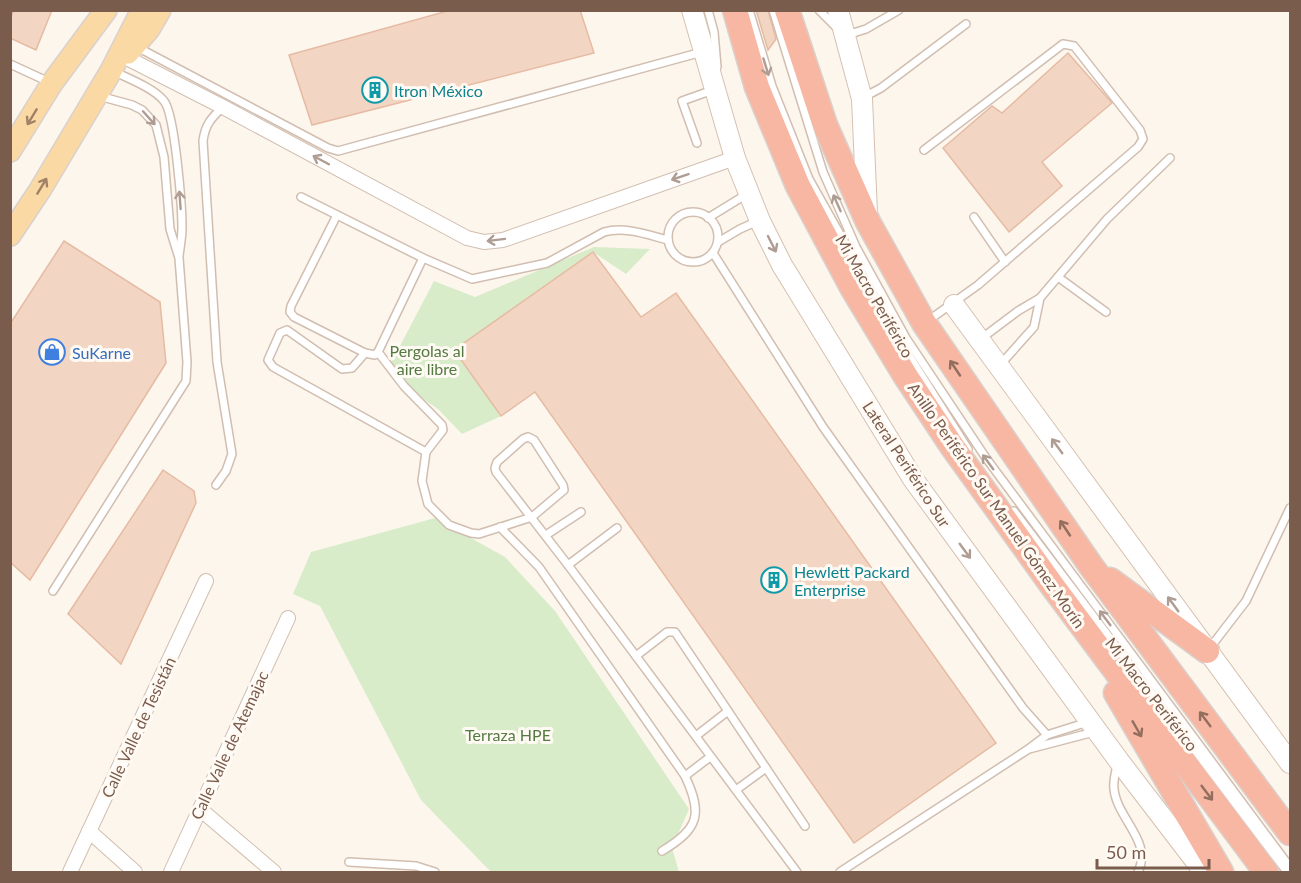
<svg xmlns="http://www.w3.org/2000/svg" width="1301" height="883" font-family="Lato,sans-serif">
	<rect width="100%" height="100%" fill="#fdf6ec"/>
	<g fill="#d8ecc9">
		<polygon points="594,247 650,249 626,274 593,252 454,351 501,416 462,434 438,409 416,394 391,363 434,281 475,297"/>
		<polygon points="435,518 505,557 555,611 689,809 672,848 679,872 491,872 421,800 320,606 293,594 311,552"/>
	</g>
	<g fill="#f3d5c3" stroke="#e6bba3" stroke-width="1.5">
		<polygon points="14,10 52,10 36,50 10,38 10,19"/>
		<polygon points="451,10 580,10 594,53 312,125 289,55"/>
		<polygon points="756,10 768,10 776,39 768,50"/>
		<polygon points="1068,53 1112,103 1042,162 1062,186 1009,232 943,148 992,106 1002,113"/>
		<polygon points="64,241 160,302 166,363 30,580 10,562 10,324"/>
		<polygon points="593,252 641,317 676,293 996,743 854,843 535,392 501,416 454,350"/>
		<polygon points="163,470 194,491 196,503 121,664 68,614"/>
	</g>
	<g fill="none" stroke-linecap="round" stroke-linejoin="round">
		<g stroke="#d1beb0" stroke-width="10">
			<g id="lane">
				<polyline points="708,10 714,32 717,67"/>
				<polyline points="749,10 772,86 809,179 900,341 968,449"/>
				<polyline points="773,10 823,172 856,247 906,338 986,458 1290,867"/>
				<polyline points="819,10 837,28"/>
				<polyline points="847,35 866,29 899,10"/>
				<polyline points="137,47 328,148 338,151 702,52"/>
				<polyline points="10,64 49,82"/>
				<path d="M113,71C127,78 154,88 164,101C175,114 182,207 182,228C182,237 180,247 179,256"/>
				<polyline points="864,97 881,88 966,24"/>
				<polyline points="697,143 682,101 713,90"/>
				<polyline points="924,150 1063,44 1074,46 1078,51 1140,130 1143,139 1138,147 978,285 929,320"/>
				<path d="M301,197L423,258L472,279L547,263L604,232C625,226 648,235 668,240"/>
				<circle cx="693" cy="237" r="25"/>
				<polyline points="337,215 291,306 290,312 294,317 365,353 375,355 378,352 423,258"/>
				<polyline points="974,217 1005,262"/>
				<polyline points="708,218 747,194"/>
				<polyline points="718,242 740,229 758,221"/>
				<polyline points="713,253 823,427 1023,708 1047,735"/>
				<polyline points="1058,277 1106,312"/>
				<polyline points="982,338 1018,311 1040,298 1107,219 1170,158"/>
				<polyline points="365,353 352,368 342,369 287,330 280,333 268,360 273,367 426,452 443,430 442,425 404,386 378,352"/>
				<polyline points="1000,365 1034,327 1040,298"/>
				<polyline points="426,452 422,481 428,504 449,525 471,533 479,534 532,517 564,490 563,485 534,440 528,437 523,439 497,462 495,468 496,472 568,565 797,872"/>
				<path d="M216,485L226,471L232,454L217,362L203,141C205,125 211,118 223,107"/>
				<polyline points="1014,511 1287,872"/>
				<path d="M500,527L539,567L685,776C703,814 699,829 662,851"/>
				<polyline points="546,535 581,512"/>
				<polyline points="568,565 617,528"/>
				<polyline points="53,591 186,381 187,362 179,258 170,229 164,157 156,125 142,110 132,105 99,96"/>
				<polyline points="1209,649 1246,601 1290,508"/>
				<polyline points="636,656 667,632 675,632 728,711 696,736"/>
				<polyline points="728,711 766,768 736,790"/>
				<polyline points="1029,749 1094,732"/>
				<path d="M1117,766C1115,774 1113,781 1114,789C1117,819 1153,841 1138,872"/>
				<polyline points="766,768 805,826"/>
				<polyline points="685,776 710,757"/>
				<polyline points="349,862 416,866 435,872"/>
				<polyline points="840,872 1027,750 1047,735 1088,722"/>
			</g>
		</g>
		<g stroke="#d1beb0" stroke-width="16">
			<g id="street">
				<polyline points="125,57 223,107 467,238 484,242 503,240 735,158"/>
				<polyline points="200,809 274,872"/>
				<polyline points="89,831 135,872"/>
				<polyline points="70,872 206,581"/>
				<polyline points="171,872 288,618"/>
			</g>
		</g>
		<g stroke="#d6c0b0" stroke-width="22">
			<g id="secondary">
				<polyline points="692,10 735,158 760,221 782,265 913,479 1119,761 1204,872"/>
				<polyline points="838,10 862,99 867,213"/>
				<polyline points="954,305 1290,763"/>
			</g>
		</g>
		<g stroke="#dad1cd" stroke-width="24">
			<g id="primary">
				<polyline points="128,53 149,29 160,10"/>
				<polyline points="10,151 52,83 106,10"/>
				<polyline points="10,235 40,190 111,71 142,10"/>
			</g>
		</g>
		<g stroke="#dad1cd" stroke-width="27">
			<g id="highway">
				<polyline points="735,10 757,87 798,186 853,289 905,375 952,446 1054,588 1266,872"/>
				<polyline points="787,10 825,125 868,222 924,323 1091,566 1290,833"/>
				<polyline points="1110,580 1207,651"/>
				<polyline points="1116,693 1221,872"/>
			</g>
		</g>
		<use href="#lane" stroke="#fff" stroke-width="7"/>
		<use href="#street" stroke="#fff" stroke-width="14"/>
		<use href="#secondary" stroke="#fff" stroke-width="20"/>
		<use href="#primary" stroke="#fbd9a5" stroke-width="21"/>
		<use href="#highway" stroke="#f7b7a3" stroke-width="24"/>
	</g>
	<defs><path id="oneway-shaft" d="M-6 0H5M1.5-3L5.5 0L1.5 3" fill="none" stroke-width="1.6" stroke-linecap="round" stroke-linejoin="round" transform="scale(1.5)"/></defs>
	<g stroke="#af9d94">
		<use href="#oneway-shaft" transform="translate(766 67) rotate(73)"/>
		<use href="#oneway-shaft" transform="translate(149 118) rotate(48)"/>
		<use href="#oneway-shaft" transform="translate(321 160) rotate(-152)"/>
		<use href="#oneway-shaft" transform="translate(680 177) rotate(161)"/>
		<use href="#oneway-shaft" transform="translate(180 200) rotate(-94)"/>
		<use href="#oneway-shaft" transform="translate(837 203) rotate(-114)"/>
		<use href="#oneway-shaft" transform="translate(496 240) rotate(173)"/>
		<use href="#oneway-shaft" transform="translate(772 244) rotate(63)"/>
		<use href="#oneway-shaft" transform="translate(1057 446) rotate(-126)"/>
		<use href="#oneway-shaft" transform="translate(988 462) rotate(-126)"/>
		<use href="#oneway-shaft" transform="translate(965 551) rotate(54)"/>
		<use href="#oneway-shaft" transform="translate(1173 604) rotate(-126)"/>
		<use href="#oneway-shaft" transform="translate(1105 618) rotate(-127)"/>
	</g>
	<g stroke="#a18267">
		<use href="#oneway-shaft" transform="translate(32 117) rotate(121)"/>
		<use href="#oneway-shaft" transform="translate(42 186) rotate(-59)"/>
	</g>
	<g stroke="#936e5e">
		<use href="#oneway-shaft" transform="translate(955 368) rotate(-124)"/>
		<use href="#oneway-shaft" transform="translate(1065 528) rotate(-124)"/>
		<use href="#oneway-shaft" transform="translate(1205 719) rotate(-127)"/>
		<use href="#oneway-shaft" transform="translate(1137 729) rotate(60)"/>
		<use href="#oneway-shaft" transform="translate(1207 793) rotate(53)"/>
	</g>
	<defs>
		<g id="building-ring" transform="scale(1.35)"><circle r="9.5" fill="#fffaf3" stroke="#0f9aa8" stroke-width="1.5"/><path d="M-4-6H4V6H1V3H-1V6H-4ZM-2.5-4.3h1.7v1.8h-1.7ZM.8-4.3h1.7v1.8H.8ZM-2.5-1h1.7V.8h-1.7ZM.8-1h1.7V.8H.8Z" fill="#0f9aa8"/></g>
		<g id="shop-ring" transform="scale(1.35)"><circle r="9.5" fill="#fffaf3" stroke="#3f7fe0" stroke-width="1.5"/><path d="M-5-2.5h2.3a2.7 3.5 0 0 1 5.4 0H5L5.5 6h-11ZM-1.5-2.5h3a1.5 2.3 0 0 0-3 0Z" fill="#3f7fe0"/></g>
	</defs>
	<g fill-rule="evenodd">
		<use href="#building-ring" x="375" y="90"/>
		<use href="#shop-ring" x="52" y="352"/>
		<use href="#building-ring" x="774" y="580"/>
	</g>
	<g text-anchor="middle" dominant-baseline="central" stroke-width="6" stroke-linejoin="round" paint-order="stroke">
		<g font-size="16" fill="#0d838f" stroke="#fffaf3" text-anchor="start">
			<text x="394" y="90">Itron México</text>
			<text x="794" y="571">Hewlett Packard<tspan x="794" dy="18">Enterprise</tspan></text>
		</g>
		<g font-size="16" fill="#7a5c4d" stroke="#fffaf3">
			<text transform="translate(875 296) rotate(60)">Mi Macro Periférico</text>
			<text transform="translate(907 464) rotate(57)">Lateral Periférico Sur</text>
			<text transform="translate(997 505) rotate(55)">Anillo Periférico Sur Manuel Gómez Morín</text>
			<text transform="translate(1152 694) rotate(52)">Mi Macro Periférico</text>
			<text transform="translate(138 727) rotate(-65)">Calle Valle de Tesistán</text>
			<text transform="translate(229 745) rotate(-65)">Calle Valle de Atemajac</text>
		</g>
		<g font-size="16" fill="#537a41" stroke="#fffaf3">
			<text x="427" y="350">Pergolas al<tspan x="427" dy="18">aire libre</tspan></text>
			<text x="508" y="734">Terraza HPE</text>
		</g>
		<g font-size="16" fill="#366cbe" stroke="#fffaf3" text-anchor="start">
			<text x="72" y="352">SuKarne</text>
		</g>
	</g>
	<rect width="1301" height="883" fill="none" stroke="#7a5c4d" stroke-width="24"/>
	<path d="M1097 859v9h112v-9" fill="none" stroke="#7a5c4d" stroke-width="3"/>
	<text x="1106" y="859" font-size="18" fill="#7a5c4d" stroke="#fffaf3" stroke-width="4.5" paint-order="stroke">50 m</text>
</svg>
